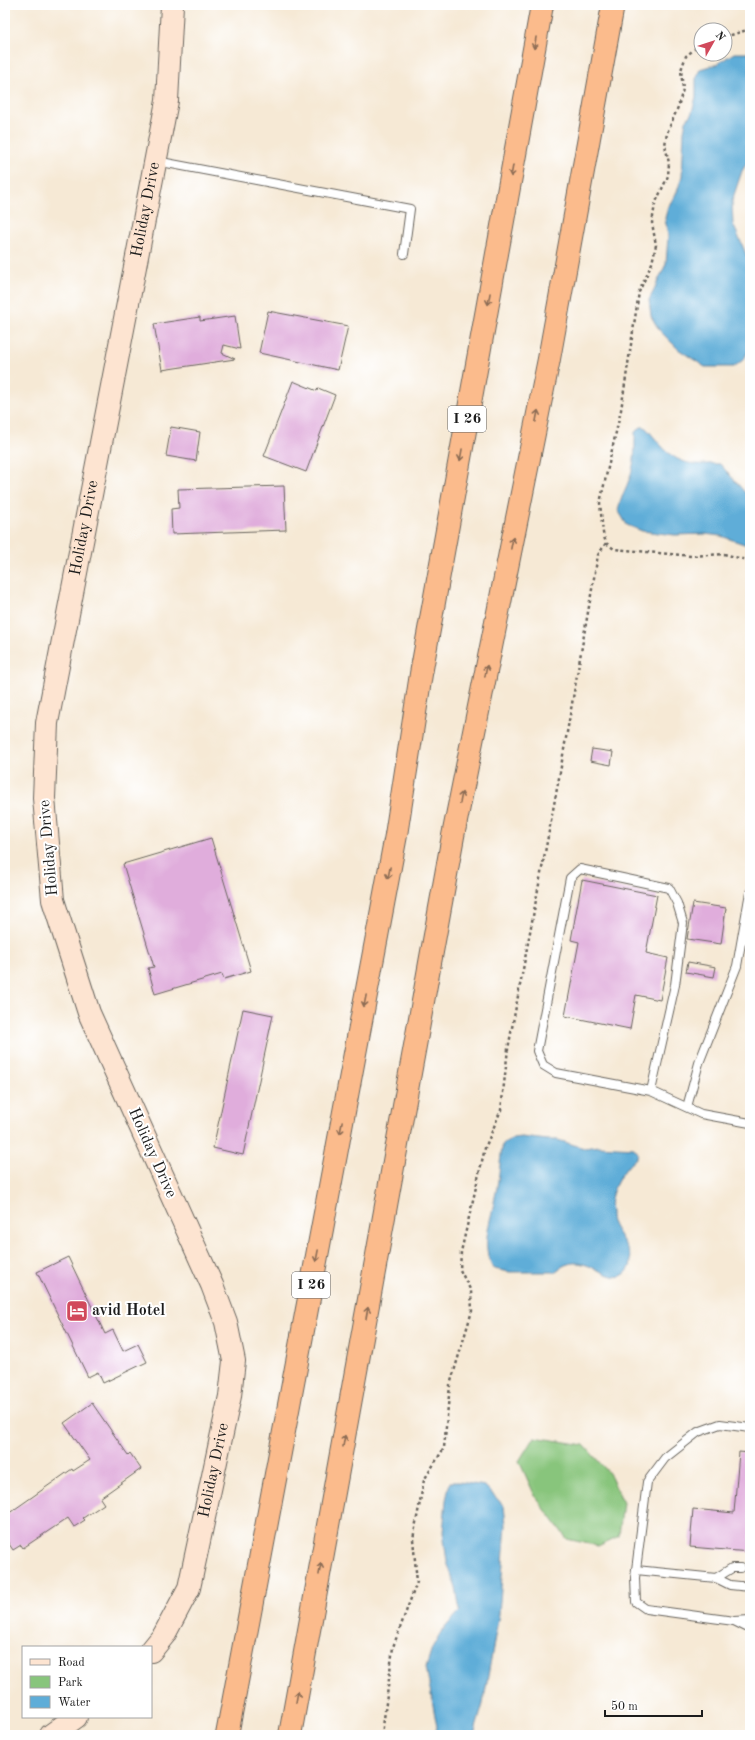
<svg xmlns="http://www.w3.org/2000/svg" width="755" height="1740" font-family="'Old Standard TT',serif">
	<rect width="100%" height="100%" fill="#fff"/>
	<filter id="ink" filterUnits="userSpaceOnUse"><feTurbulence type="fractalNoise" baseFrequency=".025" numOctaves="2"/><feDisplacementMap in="SourceGraphic" scale="8" xChannelSelector="R" yChannelSelector="G"/><feConvolveMatrix kernelMatrix="1 2 1 2 8 2 1 2 1" color-interpolation-filters="sRGB"/></filter>
	<filter id="wash" filterUnits="userSpaceOnUse"><feTurbulence type="fractalNoise" baseFrequency=".012" numOctaves="4" result="noise"/><feDisplacementMap in="SourceGraphic" scale="16" xChannelSelector="R" yChannelSelector="G"/><feGaussianBlur stdDeviation="0.9" result="paint"/><feColorMatrix in="noise" values="0 0 0 0 0 0 0 0 0 0 0 0 0 0 0 0 0 1.4 0 .05"/><feComposite in="paint" operator="in"/></filter>
	<g filter="url(#wash)">
		<rect width="100%" height="100%" fill="#f6e9d5"/>
		<polygon fill="#88c57c" stroke="#52704c" points="534,1437 584,1445 609,1473 623,1502 619,1536 598,1546 567,1539 535,1496 519,1461"/>
		<g fill="#5fadd8" stroke="#3e647a">
			<polygon points="734,53 750,53 750,158 742,171 732,201 733,224 750,263 750,348 744,359 734,367 705,367 678,349 659,330 651,316 649,300 666,264 668,236 665,218 668,207 677,192 682,176 684,131 686,121 692,112 696,97 696,79 700,69 717,64"/>
			<path d="M641,427H645C662,445 668,460 694,464C703,465 711,463 720,464L750,498V546L721,536L705,534L675,535L642,531L627,525L618,510C621,497 626,489 630,477C635,463 635,447 635,432Z"/>
			<path d="M521,1137L548,1140H558L584,1148L599,1146L634,1148L638,1153C637,1159 633,1161 629,1165C618,1178 608,1195 611,1212C611,1216 611,1221 613,1224C619,1238 643,1262 623,1275C606,1285 582,1246 555,1272H510L494,1269C479,1245 491,1223 495,1197C499,1180 500,1163 502,1145L513,1138Z"/>
			<polygon points="450,1482 459,1482 485,1486 504,1506 506,1525 499,1614 483,1704 474,1735 435,1735 437,1727 426,1667 432,1648 441,1632 460,1611 456,1588 447,1562 443,1532 446,1500"/>
		</g>
		<g id="blocks">
			<g fill="#e0addc">
				<polygon points="268,311 348,326 338,370 259,353"/>
				<polygon points="235,316 240,349 224,345 222,353 235,359 162,370 154,324 200,317 200,321"/>
				<polygon points="293,381 317,391 318,388 335,395 306,472 264,456"/>
				<polygon points="171,427 200,432 196,461 166,456"/>
				<polygon points="284,486 286,530 172,534 171,509 179,508 178,489"/>
				<polygon points="592,749 613,752 611,765 590,761"/>
				<polygon points="211,838 251,971 224,979 222,974 155,994 148,968 154,967 123,864"/>
				<polygon points="582,880 657,895 646,953 668,958 660,1000 636,995 630,1029 565,1016 579,942 571,940"/>
				<polygon points="693,903 726,908 721,944 687,939"/>
				<polygon points="688,962 716,967 714,977 686,972"/>
				<polygon points="243,1009 273,1015 243,1155 213,1148"/>
				<polygon points="68,1257 105,1334 113,1330 123,1351 138,1344 147,1362 103,1383 98,1372 88,1377 37,1272"/>
				<polygon points="92,1403 128,1455 130,1453 141,1469 100,1498 104,1504 83,1518 85,1520 74,1527 68,1518 23,1548 21,1545 13,1550 5,1538 5,1516 72,1469 73,1471 90,1460 64,1423"/>
				<polygon points="739,1452 750,1453 750,1552 690,1547 693,1509 734,1513"/>
			</g>
		</g>
	</g>
	<g filter="url(#ink)">
		<use href="#blocks" fill-opacity="0" stroke="#68645d" stroke-width="1"/>
		<g fill="none" stroke-linecap="round" stroke-linejoin="round">
			<g stroke="#68645d" stroke-width="10">
				<g id="service">
					<polyline points="156,161 410,209 404,254"/>
					<polyline points="742,939 750,940"/>
					<polyline points="651,1091 675,985 683,923 677,903 669,888 580,869 570,878 537,1051 543,1065 556,1073 651,1091 701,1114 750,1123"/>
					<polyline points="687,1107 699,1063 737,966 750,892"/>
					<polyline points="740,1568 732,1568 716,1578 730,1585 750,1587"/>
					<polyline points="636,1570 716,1578"/>
					<polyline points="750,1620 734,1621 750,1629"/>
					<polyline points="734,1621 646,1609 636,1602 635,1578 647,1482 665,1458 698,1432 720,1424 750,1428"/>
				</g>
			</g>
			<g stroke="#68645d" stroke-width="24">
				<g id="secondary">
					<path id="s1" d="M151,1651L164,1635L189,1588L230,1396L234,1361L226,1322L212,1285L89,1013L53,900L44,798L47,723L167,101L172,5"/>
					<polyline points="51,1735 76,1717"/>
				</g>
			</g>
			<g stroke="#68645d" stroke-width="24">
				<g id="motorway">
					<polyline points="227,1735 396,835 421,674 542,5"/>
					<polyline points="290,1735 453,836 549,359 613,5"/>
				</g>
			</g>
			<g stroke="#68645d" stroke-width="2.5" stroke-dasharray="3 3" stroke-linecap="butt">
				<polyline points="725,37 750,29"/>
				<polyline points="701,44 686,56 681,70 683,89 678,107 667,133 665,145 669,163 668,176 655,204 652,223 656,245 652,263 639,292 621,410 600,503 603,533 606,543 614,549 692,556 724,554 750,561"/>
				<polyline points="382,1735 393,1647 417,1582 413,1539 424,1480 444,1448 450,1385 472,1311 471,1291 460,1270 461,1252 485,1148 501,1110 508,1049 559,778 598,555 606,543"/>
			</g>
			<use href="#service" stroke="#fff" stroke-width="8"/>
			<use href="#secondary" stroke="#fde4d1" stroke-width="22"/>
			<use href="#motorway" stroke="#fbbb8c" stroke-width="22"/>
		</g>
		<defs><path id="oneway-shaft" d="M-6 0H5M1.5-3L5.5 0L1.5 3" fill="none" stroke-width="1.6" stroke-linecap="round" stroke-linejoin="round"/></defs>
		<g stroke="#8c6c54">
			<use href="#oneway-shaft" transform="translate(535 43) rotate(100)"/>
			<use href="#oneway-shaft" transform="translate(512 171) rotate(100)"/>
			<use href="#oneway-shaft" transform="translate(489 299) rotate(100)"/>
			<use href="#oneway-shaft" transform="translate(537 416) rotate(-79)"/>
			<use href="#oneway-shaft" transform="translate(461 455) rotate(100)"/>
			<use href="#oneway-shaft" transform="translate(512 543) rotate(-79)"/>
			<use href="#oneway-shaft" transform="translate(486 671) rotate(-79)"/>
			<use href="#oneway-shaft" transform="translate(461 798) rotate(-79)"/>
			<use href="#oneway-shaft" transform="translate(389 873) rotate(101)"/>
			<use href="#oneway-shaft" transform="translate(365 1001) rotate(101)"/>
			<use href="#oneway-shaft" transform="translate(341 1128) rotate(101)"/>
			<use href="#oneway-shaft" transform="translate(317 1256) rotate(101)"/>
			<use href="#oneway-shaft" transform="translate(367 1313) rotate(-80)"/>
			<use href="#oneway-shaft" transform="translate(344 1441) rotate(-80)"/>
			<use href="#oneway-shaft" transform="translate(320 1569) rotate(-80)"/>
			<use href="#oneway-shaft" transform="translate(297 1697) rotate(-80)"/>
		</g>
	</g>
	<defs>
		<g id="hotel-square" transform="scale(1.15)"><rect x="-9" y="-9" width="18" height="18" rx="4" fill="#d1495b" stroke="#fff"/><path d="M-6-4.5h1.5V1H6V5H4.5V3h-9V5H-6ZM-4 0a1.8 1.8 0 1 1 3.6 0ZM.5 0V-2.5h3Q6-2.5 6 0Z" fill="#fff"/></g>
	</defs>
	<g fill-rule="evenodd">
		<use href="#hotel-square" x="77" y="1311"/>
	</g>
	<g text-anchor="middle" dominant-baseline="central" stroke-width="4" stroke-linejoin="round" paint-order="stroke">
		<g fill="#fff" stroke="#606060" stroke-width="1">
			<rect x="448" y="406" width="38" height="26" rx="3"/>
			<rect x="292" y="1272" width="38" height="26" rx="3"/>
		</g>
		<g font-size="15" font-weight="bold" fill="#1c1c1c">
			<text x="467" y="419">I 26</text>
			<text x="311" y="1285">I 26</text>
		</g>
		<g font-size="16" fill="#1c1c1c" stroke="#fff">
			<text stroke="none"><textPath href="#s1" startOffset="1502">Holiday Drive</textPath></text>
			<text stroke="none"><textPath href="#s1" startOffset="1178">Holiday Drive</textPath></text>
			<text transform="translate(49 848) rotate(-95)">Holiday Drive</text>
			<text transform="translate(152 1153) rotate(66)">Holiday Drive</text>
			<text stroke="none"><textPath href="#s1" startOffset="194">Holiday Drive</textPath></text>
		</g>
		<g font-size="16" font-weight="bold" fill="#1c1c1c" stroke="#fff" text-anchor="start">
			<text x="92" y="1311">avid Hotel</text>
		</g>
	</g>
	<rect width="755" height="1740" fill="none" stroke="#fff" stroke-width="20"/>
	<rect x="22" y="1646" width="130" height="72" fill="#ffffff" stroke="#a4a4a4"/>
	<rect x="30" y="1659" width="20" height="6" fill="#fde4d1" stroke="#a4a4a4"/>
	<text x="58" y="1666" font-size="12" fill="#1c1c1c">Road</text>
	<rect x="30" y="1676" width="20" height="12" fill="#88c57c" stroke="#a4a4a4"/>
	<text x="58" y="1686" font-size="12" fill="#1c1c1c">Park</text>
	<rect x="30" y="1696" width="20" height="12" fill="#5fadd8" stroke="#a4a4a4"/>
	<text x="58" y="1706" font-size="12" fill="#1c1c1c">Water</text>
	<g transform="translate(713 42) rotate(51)"><circle r="19" fill="#ffffff" stroke="#a4a4a4"/>
	<path d="M0-3L7 15L0 10L-7 15Z" fill="#d1495b"/>
	<text y="-6" font-size="11" font-weight="bold" text-anchor="middle" fill="#1c1c1c">N</text>
	</g>
	<path d="M605 1710v6h97v-6" fill="none" stroke="#1c1c1c" stroke-width="2"/>
	<text x="611" y="1710" font-size="12" fill="#1c1c1c" stroke="#ffffff" stroke-width="3" paint-order="stroke">50 m</text>
</svg>
